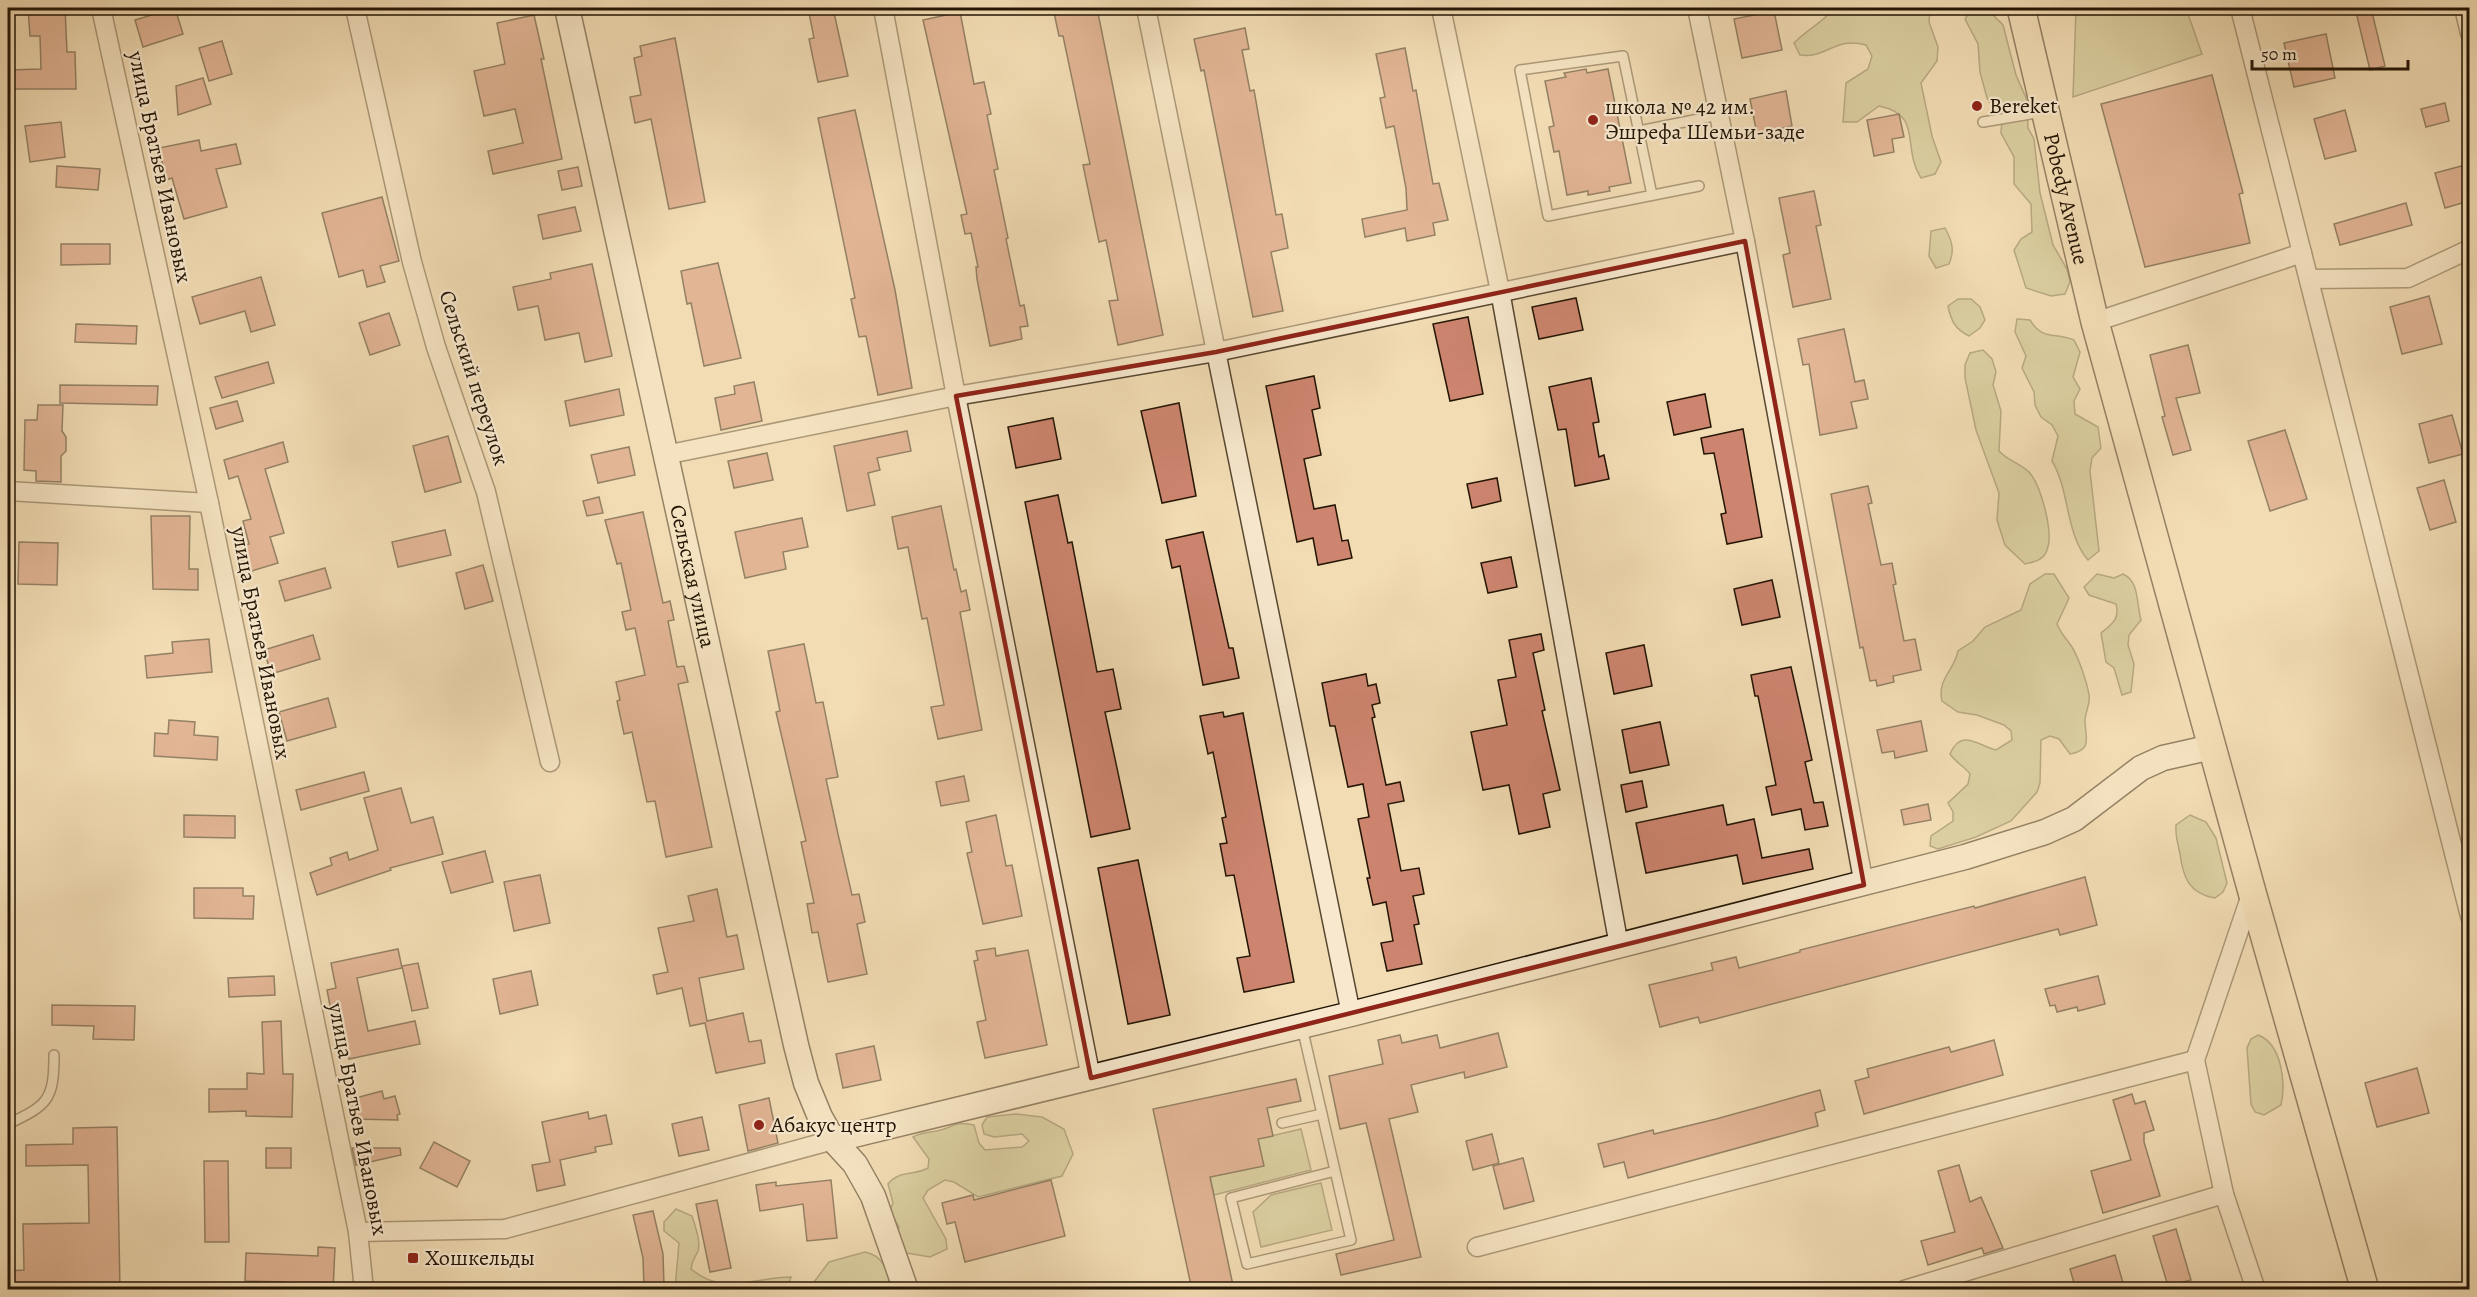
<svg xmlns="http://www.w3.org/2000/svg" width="2477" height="1297" font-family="Alegreya,serif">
	<rect width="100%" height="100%" fill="#f2dcb4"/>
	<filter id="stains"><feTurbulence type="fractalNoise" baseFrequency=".00333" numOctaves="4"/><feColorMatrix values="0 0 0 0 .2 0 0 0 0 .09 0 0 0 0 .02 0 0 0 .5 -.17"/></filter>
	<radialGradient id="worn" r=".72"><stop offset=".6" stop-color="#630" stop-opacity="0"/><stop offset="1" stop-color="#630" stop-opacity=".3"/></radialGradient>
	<g fill="#bfbf8a" stroke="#716a47" stroke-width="1.5">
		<path d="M1834,8H1930L1929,22L1938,47L1937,61L1921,83L1932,136L1941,162L1935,174L1921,178C1901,147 1924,115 1879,106L1857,122H1843L1846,83L1868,69L1872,56L1866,45C1836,36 1826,59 1800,55L1794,43C1807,29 1823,23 1834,8Z"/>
		<polygon points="1972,8 1986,8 2003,25 2016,75 2027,100 2028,128 2034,139 2040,193 2053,245 2067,269 2070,282 2065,294 2051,296 2026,288 2014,250 2021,239 2032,232 2031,204 2014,184 2014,157 2001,133 2002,120 1987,98 1980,72 1978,44 1965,19"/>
		<polygon points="2076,8 2186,8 2202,54 2073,97"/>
		<path d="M1945,228C1952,241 1955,250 1949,264L1936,268L1929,256L1931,231Z"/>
		<path d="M1958,299H1971L1980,307L1985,320L1980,328L1969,336C1955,329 1951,321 1948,306Z"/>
		<path d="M2017,319L2030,320C2043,341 2054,332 2074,340L2080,352L2073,377L2080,389L2074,401L2075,414L2098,427L2101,448L2092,458L2090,471L2099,551L2088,560C2065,533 2070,491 2052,461L2058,436L2052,425L2041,417L2035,405L2034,392L2022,368L2026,356L2015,332Z"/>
		<path d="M1983,350L1992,359L1996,372L1993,385L2001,411L1999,451C2008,461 2020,463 2029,472C2041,485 2054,533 2047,550C2044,560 2034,562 2025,564L2005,545L1997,520L1999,493L1976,430L1965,378V365L1970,353Z"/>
		<path d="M2045,574H2054L2069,598L2057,624C2061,634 2066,638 2072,647C2079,659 2087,682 2089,695C2091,705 2084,713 2085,723C2086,739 2092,750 2070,754L2059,739L2050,736L2041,740L2040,783L2037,792L2011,821L1976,837L1938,849L1930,846L1931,836L1953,821V812L1948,803L1968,784L1970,774C1964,766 1956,763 1950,754C1961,728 1977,745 1996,750L2012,740L2011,731L2004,725L1977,715L1958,712L1942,701C1937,679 1954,671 1958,651L1973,641L1985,627L2021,610L2030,584Z"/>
		<path d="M2097,574L2114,578L2123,574C2140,582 2136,603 2141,620L2129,635L2128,645L2134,664L2131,692L2122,695L2114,668L2106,662L2101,633C2112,624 2120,619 2116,604L2089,595L2084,587Z"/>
		<path d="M2190,815L2206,822L2216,838L2227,883L2223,892L2215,898C2189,894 2183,877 2180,854C2178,843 2175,836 2176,825Z"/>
		<path d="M2258,1035C2282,1044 2286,1083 2281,1105L2264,1115L2255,1112L2251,1104L2247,1048L2251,1039Z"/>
		<path d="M1016,1114L1042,1117L1064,1129L1073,1154L1062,1176L978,1197L954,1182L945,1180L928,1190L923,1198L946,1239L947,1249L930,1257L901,1252L897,1236L899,1227L890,1211L893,1203L888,1184C899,1170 914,1176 928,1168L929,1159L913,1137C922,1132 927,1133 937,1131C952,1128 955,1120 974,1125L979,1143L985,1150L1022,1147L1029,1141L1022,1134L994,1137L984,1134L982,1125L987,1117Z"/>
		<polygon points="1301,1129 1311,1170 1214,1195 1210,1177 1263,1166 1258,1139"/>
		<polygon points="1321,1183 1332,1230 1261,1247 1253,1212 1271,1195"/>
		<path d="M676,1209L692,1216C695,1226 701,1241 698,1251C695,1258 692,1260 691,1269C725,1297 752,1277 791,1277L788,1286L780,1290L675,1289L679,1243L664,1231V1222Z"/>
		<path d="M865,1252C885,1256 887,1272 891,1289L808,1290L829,1262Z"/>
	</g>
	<g fill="#ce8570" stroke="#231504" stroke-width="1.5">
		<polygon points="28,8 65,8 67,52 75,52 76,89 8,89 8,70 41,69 40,36 30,36"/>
		<polygon points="175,8 183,34 143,47 135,20"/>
		<polygon points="808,8 833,8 848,76 818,82 809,39 814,38"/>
		<polygon points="1053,8 1097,8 1163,335 1118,345 1109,301 1118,300 1106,240 1099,242 1083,165 1090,164 1063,36 1059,36"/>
		<polygon points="2355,8 2371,8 2385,66 2370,70"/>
		<polygon points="1774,11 1782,50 1742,58 1734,19"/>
		<polygon points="960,12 974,84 984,82 991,114 987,115 998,169 994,170 1008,238 1006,239 1020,306 1024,305 1028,326 1020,327 1022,339 990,346 977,279 976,267 978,267 971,233 965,234 961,215 967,214 923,20"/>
		<polygon points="534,15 544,59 541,59 562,159 493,174 488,151 523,143 515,109 484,116 474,71 505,64 497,23"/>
		<polygon points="1245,28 1249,49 1242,50 1250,91 1254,90 1276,215 1282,214 1288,248 1271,252 1283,311 1253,317 1204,70 1201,71 1194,39"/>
		<polygon points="2326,34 2335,78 2294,87 2284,43"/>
		<polygon points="675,38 705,202 669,209 651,119 635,123 630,97 641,95 634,58 642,56 640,46"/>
		<polygon points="222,41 232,74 209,81 199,48"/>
		<polygon points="1405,48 1413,91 1416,90 1433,184 1439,183 1448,220 1433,223 1435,235 1407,241 1405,228 1365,237 1362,219 1407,210 1406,188 1394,126 1386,128 1380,98 1385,97 1376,54"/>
		<polygon points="1586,69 1587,73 1608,69 1631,183 1609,187 1610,191 1588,195 1588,191 1567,195 1559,151 1554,152 1549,127 1554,126 1545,81 1566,77 1564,73"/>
		<polygon points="2212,75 2243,193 2239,194 2250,243 2145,267 2101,104"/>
		<polygon points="203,78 211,104 178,115 176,86"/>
		<polygon points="1786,91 1792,126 1757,134 1750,99"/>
		<polygon points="2445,103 2449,121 2426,127 2421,109"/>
		<polygon points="855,110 895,290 912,388 878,395 866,336 859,337 851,299 855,298 818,118"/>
		<polygon points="2345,110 2356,151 2325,159 2314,119"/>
		<polygon points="1899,114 1904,137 1892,139 1894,152 1874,156 1867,120"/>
		<polygon points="61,122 65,157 30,162 25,126"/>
		<polygon points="199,140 201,151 236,144 241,164 216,169 227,207 184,219 172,178 166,180 159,148"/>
		<polygon points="2469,164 2469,201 2445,208 2435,173"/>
		<polygon points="57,166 100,169 98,190 56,187"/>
		<polygon points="578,167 582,186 562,190 558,171"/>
		<polygon points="1814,191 1821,225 1816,226 1831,299 1793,307 1783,255 1790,253 1779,198"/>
		<polygon points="382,197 399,261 380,266 385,282 367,287 363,270 339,277 322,213"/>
		<polygon points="2406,203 2412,225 2340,245 2334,224"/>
		<polygon points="575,207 581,231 543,239 538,215"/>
		<polygon points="61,244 110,244 110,264 61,265"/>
		<polygon points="718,263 741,358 704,366 691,303 687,304 681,271"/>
		<polygon points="592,264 612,356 585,362 579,333 545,340 538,306 518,310 513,287 551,279 550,273"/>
		<polygon points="261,277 275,325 251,332 245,311 200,324 192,297"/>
		<polygon points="2429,296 2442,344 2402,354 2390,307"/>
		<polygon points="1576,298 1583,330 1539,339 1532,307"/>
		<polygon points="389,313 400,345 370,355 359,323"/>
		<polygon points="1468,317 1483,394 1450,401 1433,324"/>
		<polygon points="76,324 137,326 136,344 75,342"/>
		<polygon points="1844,329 1855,382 1864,380 1868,399 1851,402 1857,428 1820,435 1809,364 1803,365 1798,339"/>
		<polygon points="2188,345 2200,393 2176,398 2191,450 2173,455 2162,417 2165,416 2150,355"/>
		<polygon points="268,362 274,383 222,398 215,377"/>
		<polygon points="1314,376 1320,408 1312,410 1321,455 1304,459 1314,509 1335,505 1342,541 1348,540 1352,558 1318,565 1313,538 1297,542 1266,386"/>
		<polygon points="1591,378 1599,422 1593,423 1599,457 1604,455 1609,479 1575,486 1566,429 1558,430 1549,387"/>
		<polygon points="754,382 762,421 721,430 715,398 735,394 734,386"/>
		<polygon points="60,385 158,386 157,405 60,403"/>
		<polygon points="619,389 624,415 570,426 565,401"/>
		<polygon points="1705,394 1711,427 1674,435 1667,402"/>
		<polygon points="237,401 243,421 216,429 210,408"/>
		<polygon points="1179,403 1196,496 1162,503 1141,411"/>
		<polygon points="38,405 63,405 62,431 66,437 66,451 61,456 61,482 36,481 36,471 24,470 25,420 37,420"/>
		<polygon points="2452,415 2463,454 2429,463 2419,424"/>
		<polygon points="1053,418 1061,459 1016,468 1008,427"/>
		<polygon points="1743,429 1762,537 1727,544 1721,514 1726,513 1714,453 1704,454 1701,438"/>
		<polygon points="2285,430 2307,499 2270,511 2248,441"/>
		<polygon points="907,431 911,451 877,458 880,470 868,473 875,505 847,511 834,446"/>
		<polygon points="448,436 461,482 425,492 413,446"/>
		<polygon points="283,442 288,462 265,469 284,533 270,537 278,563 245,573 238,547 249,544 243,521 251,519 238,476 229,479 224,460"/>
		<polygon points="629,447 635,475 598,483 591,455"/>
		<polygon points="767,453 773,480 734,488 728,461"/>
		<polygon points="1497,478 1501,501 1472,508 1467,484"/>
		<polygon points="2444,480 2456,522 2430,530 2417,488"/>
		<polygon points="1868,486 1872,503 1868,504 1881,565 1892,563 1896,584 1893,585 1904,641 1915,639 1921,670 1893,676 1894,682 1877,686 1876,680 1870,681 1863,647 1860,648 1831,494"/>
		<polygon points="1058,495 1068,543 1072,542 1097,672 1113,669 1121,709 1105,712 1130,829 1091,837 1025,502"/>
		<polygon points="599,497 603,513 587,516 583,501"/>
		<polygon points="941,506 954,570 956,569 961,592 966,590 970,610 960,612 982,730 938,739 931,707 944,705 927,618 922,619 908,547 898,549 892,517"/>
		<polygon points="643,512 663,603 670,601 674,620 668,621 677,667 684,666 688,682 678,684 712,847 666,857 655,801 647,802 632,732 624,734 617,701 620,700 616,682 645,675 635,628 626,630 622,612 631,610 621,563 617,564 605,520"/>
		<polygon points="151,516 190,516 189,569 198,569 198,590 153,589"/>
		<polygon points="802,518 808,547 783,552 786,569 745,578 735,532"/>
		<polygon points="445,530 451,555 398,567 392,542"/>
		<polygon points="1203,532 1229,648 1233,648 1239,678 1203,685 1180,566 1172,568 1166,540"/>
		<polygon points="19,542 58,543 57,585 18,584"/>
		<polygon points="1511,557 1517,587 1488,593 1481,563"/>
		<polygon points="483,565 493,601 465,609 456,573"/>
		<polygon points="325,568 331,588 285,601 279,581"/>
		<polygon points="1772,580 1780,617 1742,625 1734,589"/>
		<polygon points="1541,634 1544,650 1533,653 1545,710 1542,711 1560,790 1543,794 1550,827 1519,834 1509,785 1483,790 1471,732 1507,725 1498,680 1516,677 1509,640"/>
		<polygon points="313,635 320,659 271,674 264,650"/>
		<polygon points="209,639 212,672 147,678 145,656 173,653 172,642"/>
		<polygon points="804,644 816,703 823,702 838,777 826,779 838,834 852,895 859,894 865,922 857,924 867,974 828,982 818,932 812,933 807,904 814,903 801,842 806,841 776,712 780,711 768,651"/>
		<polygon points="1644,645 1652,686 1614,694 1606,653"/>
		<polygon points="1791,667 1812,760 1805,762 1814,803 1823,802 1828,826 1805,830 1801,809 1772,815 1766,787 1776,785 1758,696 1755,696 1751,675"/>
		<polygon points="1366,674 1368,686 1376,684 1380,703 1372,705 1375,717 1372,718 1386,785 1400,782 1404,801 1388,804 1401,871 1419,868 1424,894 1413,896 1419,924 1414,925 1422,964 1387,971 1381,943 1393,941 1386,902 1373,905 1367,878 1370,878 1358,819 1369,817 1363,784 1348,787 1335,726 1330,726 1322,683"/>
		<polygon points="328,698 336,727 287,741 279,712"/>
		<polygon points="1223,712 1224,717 1243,713 1294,982 1244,992 1237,958 1250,956 1234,875 1226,876 1220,844 1227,843 1222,818 1226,817 1213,752 1208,754 1200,716"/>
		<polygon points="169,720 195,722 194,735 218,737 217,760 154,756 155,733 168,734"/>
		<polygon points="1921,721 1927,751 1895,758 1894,751 1882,753 1877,730"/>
		<polygon points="1660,722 1669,765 1630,773 1622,730"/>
		<polygon points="364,772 369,791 301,810 296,790"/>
		<polygon points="964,776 969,801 941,806 936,782"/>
		<polygon points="1642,781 1647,807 1626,812 1621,785"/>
		<polygon points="401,788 411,823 433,817 443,854 390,868 391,870 317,895 310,873 332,865 330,858 347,852 349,860 378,850 364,798"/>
		<polygon points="1928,804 1931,820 1904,825 1901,810"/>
		<polygon points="1723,805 1727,825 1754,819 1762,858 1809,849 1813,869 1743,884 1737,855 1646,873 1636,823"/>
		<polygon points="184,815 235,816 235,838 184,837"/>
		<polygon points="996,815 1006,866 1012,865 1022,916 983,924 967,853 972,852 966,822"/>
		<polygon points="485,851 493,882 451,893 442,862"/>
		<polygon points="1138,860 1170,1015 1128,1024 1098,868"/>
		<polygon points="540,875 550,923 514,931 504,882"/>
		<polygon points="2085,877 2097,925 2060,935 2058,929 1700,1023 1698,1017 1660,1027 1649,985 1713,970 1711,963 1736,957 1739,968 1800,952 1800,950 1974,906 1975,908"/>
		<polygon points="194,888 243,888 243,896 254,896 253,919 194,918"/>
		<polygon points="717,889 727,937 737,935 744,969 699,978 707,1021 743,1013 749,1042 761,1040 765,1063 716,1073 705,1023 690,1026 682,988 657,994 653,975 668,972 658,928 694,921 688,896"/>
		<polygon points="995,948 996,956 1028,950 1047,1045 985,1058 977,1022 986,1020 974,961 978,960 976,951"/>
		<polygon points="398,949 402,968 357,978 368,1031 415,1021 420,1044 349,1059 340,1020 333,1021 327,990 336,988 331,963"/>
		<polygon points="418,963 428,1008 412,1011 402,966"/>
		<polygon points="531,971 538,1005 500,1014 493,979"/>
		<polygon points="274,976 275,995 229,997 228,978"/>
		<polygon points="2098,976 2105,1004 2078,1011 2077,1007 2057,1012 2055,1005 2050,1006 2045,989"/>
		<polygon points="52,1005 135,1006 134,1040 93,1039 94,1026 52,1025"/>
		<polygon points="281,1021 283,1074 293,1074 292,1117 246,1116 246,1111 209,1112 209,1089 247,1089 247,1073 264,1074 262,1022"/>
		<polygon points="1498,1033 1507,1067 1465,1078 1464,1072 1411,1085 1418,1112 1389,1119 1421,1257 1341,1275 1336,1254 1394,1240 1366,1123 1340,1129 1329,1076 1383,1064 1378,1040 1400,1035 1402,1043 1437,1035 1440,1048"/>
		<polygon points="1994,1040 2003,1075 1864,1114 1855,1081 1869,1077 1867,1069 1949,1047 1951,1052"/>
		<polygon points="874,1046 881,1080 843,1088 836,1054"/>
		<polygon points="2417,1068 2429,1113 2377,1127 2365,1083"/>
		<polygon points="1296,1079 1301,1101 1267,1108 1273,1136 1258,1139 1264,1166 1210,1177 1234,1290 1192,1290 1153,1109"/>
		<polygon points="1820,1090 1825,1110 1815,1113 1818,1126 1628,1178 1624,1162 1604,1167 1598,1144 1653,1130 1654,1134 1716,1119"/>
		<polygon points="382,1091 384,1099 395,1096 400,1114 397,1115 398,1120 352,1119 348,1100"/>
		<polygon points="2132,1094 2135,1104 2145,1101 2154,1130 2144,1133 2144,1142 2160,1196 2103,1213 2091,1171 2131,1160 2113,1100"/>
		<polygon points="769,1098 778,1143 748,1151 739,1105"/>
		<polygon points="588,1112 589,1119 606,1115 612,1144 595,1147 596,1152 560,1160 565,1185 537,1191 532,1165 550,1162 542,1122"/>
		<polygon points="702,1117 709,1150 679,1156 672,1124"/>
		<polygon points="117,1127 120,1290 8,1290 8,1271 24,1270 23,1224 89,1223 88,1165 26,1166 26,1145 73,1144 73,1128"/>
		<polygon points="1492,1134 1499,1163 1473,1170 1466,1141"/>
		<polygon points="434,1142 470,1161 457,1187 420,1168"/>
		<rect x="266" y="1148" width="25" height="20"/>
		<polygon points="352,1148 400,1148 401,1155 356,1165"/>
		<polygon points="1523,1158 1534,1201 1504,1209 1493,1166"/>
		<polygon points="204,1161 228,1161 229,1242 205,1242"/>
		<polygon points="1959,1165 1970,1202 1981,1197 2003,1248 1984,1254 1982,1248 1928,1265 1921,1241 1955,1232 1938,1171"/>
		<polygon points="831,1180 837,1238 807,1241 803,1204 760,1211 756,1185 776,1182 776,1186"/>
		<polygon points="1051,1180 1065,1236 965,1262 955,1222 947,1224 942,1203 973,1195 974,1200"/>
		<polygon points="717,1200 731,1268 710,1272 696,1204"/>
		<polygon points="653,1211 663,1254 664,1286 644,1287 643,1258 633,1215"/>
		<polygon points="2176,1229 2191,1280 2168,1286 2153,1236"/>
		<polygon points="318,1247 335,1248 333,1290 284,1290 285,1282 245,1281 246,1253 318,1256"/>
		<polygon points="2115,1255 2125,1290 2076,1290 2070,1269"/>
	</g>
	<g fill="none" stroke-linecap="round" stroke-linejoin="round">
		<g stroke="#574730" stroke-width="12">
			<g id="lane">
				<polyline points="1983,122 2043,112"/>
				<polyline points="1639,131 1719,115"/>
				<polyline points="1652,195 1623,56 1520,70 1548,216 1699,186"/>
				<polyline points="1302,1027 1351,1240 1247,1264 1231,1198 1335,1171"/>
				<polyline points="1282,1123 1322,1114"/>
				<path d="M8,1124C48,1105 54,1100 54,1055"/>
			</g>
		</g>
		<g stroke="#574730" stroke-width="21">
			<g id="street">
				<polyline points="101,8 209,503 358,1232 364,1290"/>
				<polyline points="355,8 412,262 436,347 486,492 550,762"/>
				<polyline points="883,8 956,396 1091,1078"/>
				<polyline points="1146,8 1351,1014"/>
				<polyline points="1441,8 1500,291 1619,946"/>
				<polyline points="1697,8 1745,241 1864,885"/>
				<polyline points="2464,8 2470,33"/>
				<polyline points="2302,253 2470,916"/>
				<polyline points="2309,279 2408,278 2470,249"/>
				<polyline points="2095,322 2302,253 2240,8"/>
				<polyline points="665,455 956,396 1216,352 1745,241"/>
				<polyline points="8,491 209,503"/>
				<polyline points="2252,892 2195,1060 2224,1194 2256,1290"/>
				<polyline points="358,1232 505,1229 833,1140"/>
				<polyline points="1477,1247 2195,1060"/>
				<polyline points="1904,1290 2224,1194"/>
			</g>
		</g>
		<g stroke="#231504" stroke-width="27">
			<g id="secondary">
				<path id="s1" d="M567,8L796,1045L806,1083L820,1117L833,1140L855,1164L873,1196L906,1290"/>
				<polyline points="833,1140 1351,1014 1965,857 2045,832 2074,819 2141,768 2163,758 2212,747"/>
			</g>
		</g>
		<g stroke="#231504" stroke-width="30">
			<g id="primary">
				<path id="s2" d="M2021,8L2095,322L2252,892L2365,1290"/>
			</g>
		</g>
		<use href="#lane" stroke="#f7e8ce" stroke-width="9"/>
		<use href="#street" stroke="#f7e8ce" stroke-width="18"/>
		<use href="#secondary" stroke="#f7e8ce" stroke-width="24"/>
		<use href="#primary" stroke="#f2dcb4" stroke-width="27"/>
	</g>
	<path d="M0 0H2477V1297H0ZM1745,241L1864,885L1091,1078L956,396L1216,352Z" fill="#f2dcb4" fill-opacity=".55" fill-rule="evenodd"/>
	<path fill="none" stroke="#8f2418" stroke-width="4.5" stroke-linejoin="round" d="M1745,241L1864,885L1091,1078L956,396L1216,352Z"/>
	<g fill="#8f2418" stroke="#f7e8ce" stroke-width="2">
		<circle cx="1977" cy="106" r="6"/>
		<circle cx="1593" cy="120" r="6"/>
		<circle cx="759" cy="1125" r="6"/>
		<rect x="407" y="1252" width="12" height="12" rx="3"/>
	</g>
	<g text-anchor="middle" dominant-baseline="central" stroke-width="4.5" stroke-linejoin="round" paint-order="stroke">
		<g font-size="22" fill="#231504" stroke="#f7e8ce" text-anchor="start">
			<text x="1989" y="106">Bereket</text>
			<text x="1605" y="107">школа № 42 им.<tspan x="1605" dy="25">Эшрефа Шемьи-заде</tspan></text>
			<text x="771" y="1125">Абакус центр</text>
			<text x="425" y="1258">Хошкельды</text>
		</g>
		<g font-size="22" fill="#231504" stroke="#f7e8ce">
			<text transform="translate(160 167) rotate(78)">улица Братьев Ивановых</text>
			<text stroke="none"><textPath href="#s2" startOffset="196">Pobedy Avenue</textPath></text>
			<text transform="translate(474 378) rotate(72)">Сельский переулок</text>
			<text stroke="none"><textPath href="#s1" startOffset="582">Сельская улица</textPath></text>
			<text transform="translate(261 643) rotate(79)">улица Братьев Ивановых</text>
			<text transform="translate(358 1119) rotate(79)">улица Братьев Ивановых</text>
		</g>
	</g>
	<rect width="2477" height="1297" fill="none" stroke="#f2dcb4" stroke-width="30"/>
	<rect x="9" y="9" width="2459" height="1279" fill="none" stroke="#231504" stroke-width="3"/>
	<rect x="15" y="15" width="2447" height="1267" fill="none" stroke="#231504" stroke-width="1.5"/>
	<path d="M2252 60v9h156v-9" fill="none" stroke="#231504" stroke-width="3"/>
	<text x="2261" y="60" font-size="18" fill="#231504" stroke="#f7e8ce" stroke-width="4.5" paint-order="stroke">50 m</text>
	<rect width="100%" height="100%" filter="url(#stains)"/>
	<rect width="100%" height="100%" fill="url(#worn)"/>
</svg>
